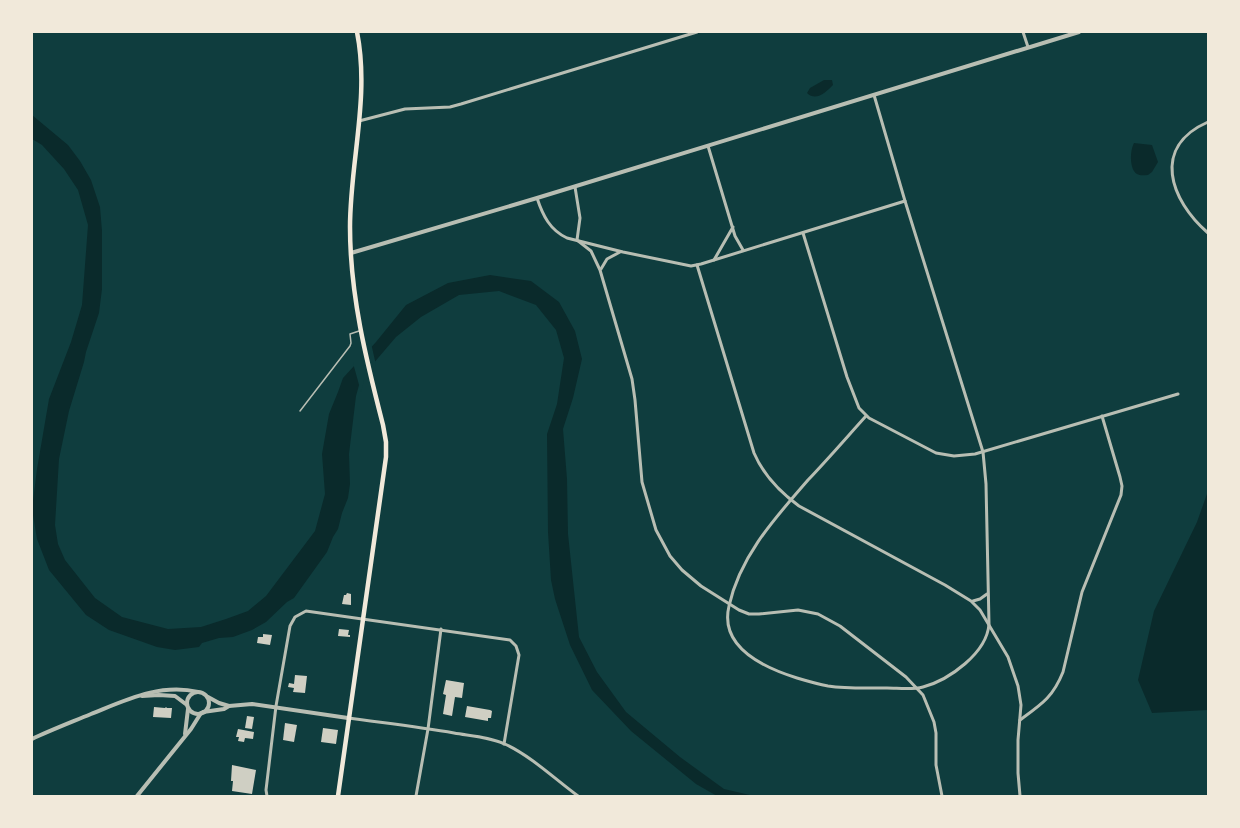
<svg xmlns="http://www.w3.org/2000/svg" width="1240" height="828" font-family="'Space Grotesk',sans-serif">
	<rect width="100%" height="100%" fill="#0f3d3e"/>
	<g fill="#0a2a2b">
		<path d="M824,80H832L833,85C826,92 816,102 807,93L810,88Z"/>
		<polygon points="32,115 68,145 80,161 91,180 100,207 102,231 102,289 99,313 86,352 84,362 69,411 59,459 55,525 58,544 65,560 95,598 122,617 168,629 201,627 226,619 248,611 266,596 315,531 325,494 322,454 329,414 338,392 343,378 376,342 406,305 448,283 490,275 531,281 559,302 575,331 582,359 573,398 563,429 567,479 568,534 579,637 597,672 626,712 680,757 724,789 754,796 717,796 696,784 631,731 592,690 570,645 555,599 551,580 548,532 547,434 557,404 564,358 556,330 536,305 499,291 459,295 421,317 396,337 361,378 356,396 349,454 350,484 348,498 342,513 338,529 333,537 327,552 294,598 287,602 266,622 252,630 233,637 219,638 202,643 199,647 175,650 157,647 109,630 86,615 49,570 37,539 32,509 37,469 49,399 71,342 82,305 88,225 78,190 64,169 42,145 32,139"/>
		<path d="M1134,143L1152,145L1158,162L1152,172L1148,175C1145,175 1140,176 1137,174C1129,169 1130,150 1134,143Z"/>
		<polygon points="1208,491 1208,710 1152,713 1138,680 1154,611 1197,522"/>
	</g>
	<polygon fill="#0f3d3e" points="371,343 376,365 364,380 361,392 353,363"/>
	<g fill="#cfcfc3">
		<polygon points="347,593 351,594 351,605 342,604 344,595 346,595"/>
		<polygon points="339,629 349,630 348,635 350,635 350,637 338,636"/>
		<polygon points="263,634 272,635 270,645 257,643 258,637 263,637"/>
		<polygon points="295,675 307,676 305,693 293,692 294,688 288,687 289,683 294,684"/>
		<polygon points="446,680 464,683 462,698 455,697 452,716 443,714 446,695 443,694"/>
		<polygon points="467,706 490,710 492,711 491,718 488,718 488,721 465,717"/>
		<polygon points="154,707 165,708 166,707 167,708 172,708 171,718 153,717"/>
		<polygon points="247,716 254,717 252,729 245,728"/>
		<polygon points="285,723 297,725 294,742 283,740"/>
		<polygon points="323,728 338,730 336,744 321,742"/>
		<polygon points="238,729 254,732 253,739 245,738 244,742 238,741 239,737 236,737"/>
		<polygon points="232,765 256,770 252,794 232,791 233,781 231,781"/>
	</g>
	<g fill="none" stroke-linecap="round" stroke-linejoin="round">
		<polyline stroke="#b8beb3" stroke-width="1.5" points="300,411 350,346 351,343 350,334 359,331"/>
		<g stroke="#b8beb3" stroke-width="3">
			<polyline points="1023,32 1028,47"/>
			<polyline points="359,121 405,109 450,107 461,104 697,32"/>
			<path d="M1208,122C1151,147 1170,200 1208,233"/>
			<polyline points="708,146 735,236 743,250"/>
			<polyline points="575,187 580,218 577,240 591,251 600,270 632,379 635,400 642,482 656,530 670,556 682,570 701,586 739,610 749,614 759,614 798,610 818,614 840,626 906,677 923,695 934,722 936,733 936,765 942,796"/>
			<path d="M537,198C543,216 550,230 567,238L623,252L691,266L701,264L905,201"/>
			<polyline points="803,233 847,377 859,408 869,418 936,453 954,456 975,454 1178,394"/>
			<polyline points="714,260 733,227"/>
			<path d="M697,265L754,453C763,474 780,492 799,506L945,585L971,601L980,610L1008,657L1018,686L1021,705L1018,740V773L1020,796"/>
			<polyline points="601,269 607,259 620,252"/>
			<path d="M866,416C847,437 828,459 808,480C775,518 740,556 729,606C719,648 765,668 797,678C807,681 817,684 828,686C847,689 867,688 887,688C898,688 912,690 923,687C949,680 987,653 989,624L986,484L983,452L905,201L874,95"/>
			<polyline points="973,601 980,599 987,594"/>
			<path d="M348,718C384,723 419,727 454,733C471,736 491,737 507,745C532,757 556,780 578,796"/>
			<path d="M1020,720C1042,704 1053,697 1063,672L1082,592L1121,495L1122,486L1120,477L1102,416"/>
			<polyline points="267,796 266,790 276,706 290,626 295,617 306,611 510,640 516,646 519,655 504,744"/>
			<polyline points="416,796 428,729 441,629"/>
		</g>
		<g stroke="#b8beb3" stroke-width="4">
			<polyline points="351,253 537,198 1079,32"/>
			<circle cx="198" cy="703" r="11"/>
			<polyline points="142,696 159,695 175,696 187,705"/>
			<polyline points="208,697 219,703 229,706"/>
			<polyline points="203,712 224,709 229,706 252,704 348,718"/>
			<polyline points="185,734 188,709"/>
			<path d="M32,739C51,730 72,722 91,714C126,700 160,683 198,692"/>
			<polyline points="137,796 191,729 201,713"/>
		</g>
		<path stroke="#f1e9da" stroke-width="4.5" d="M338,796L386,457V442L383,425C366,359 350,295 350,227C350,162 370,97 357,32"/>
	</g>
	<rect width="1240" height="828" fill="none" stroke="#f1e9da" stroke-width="66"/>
</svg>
